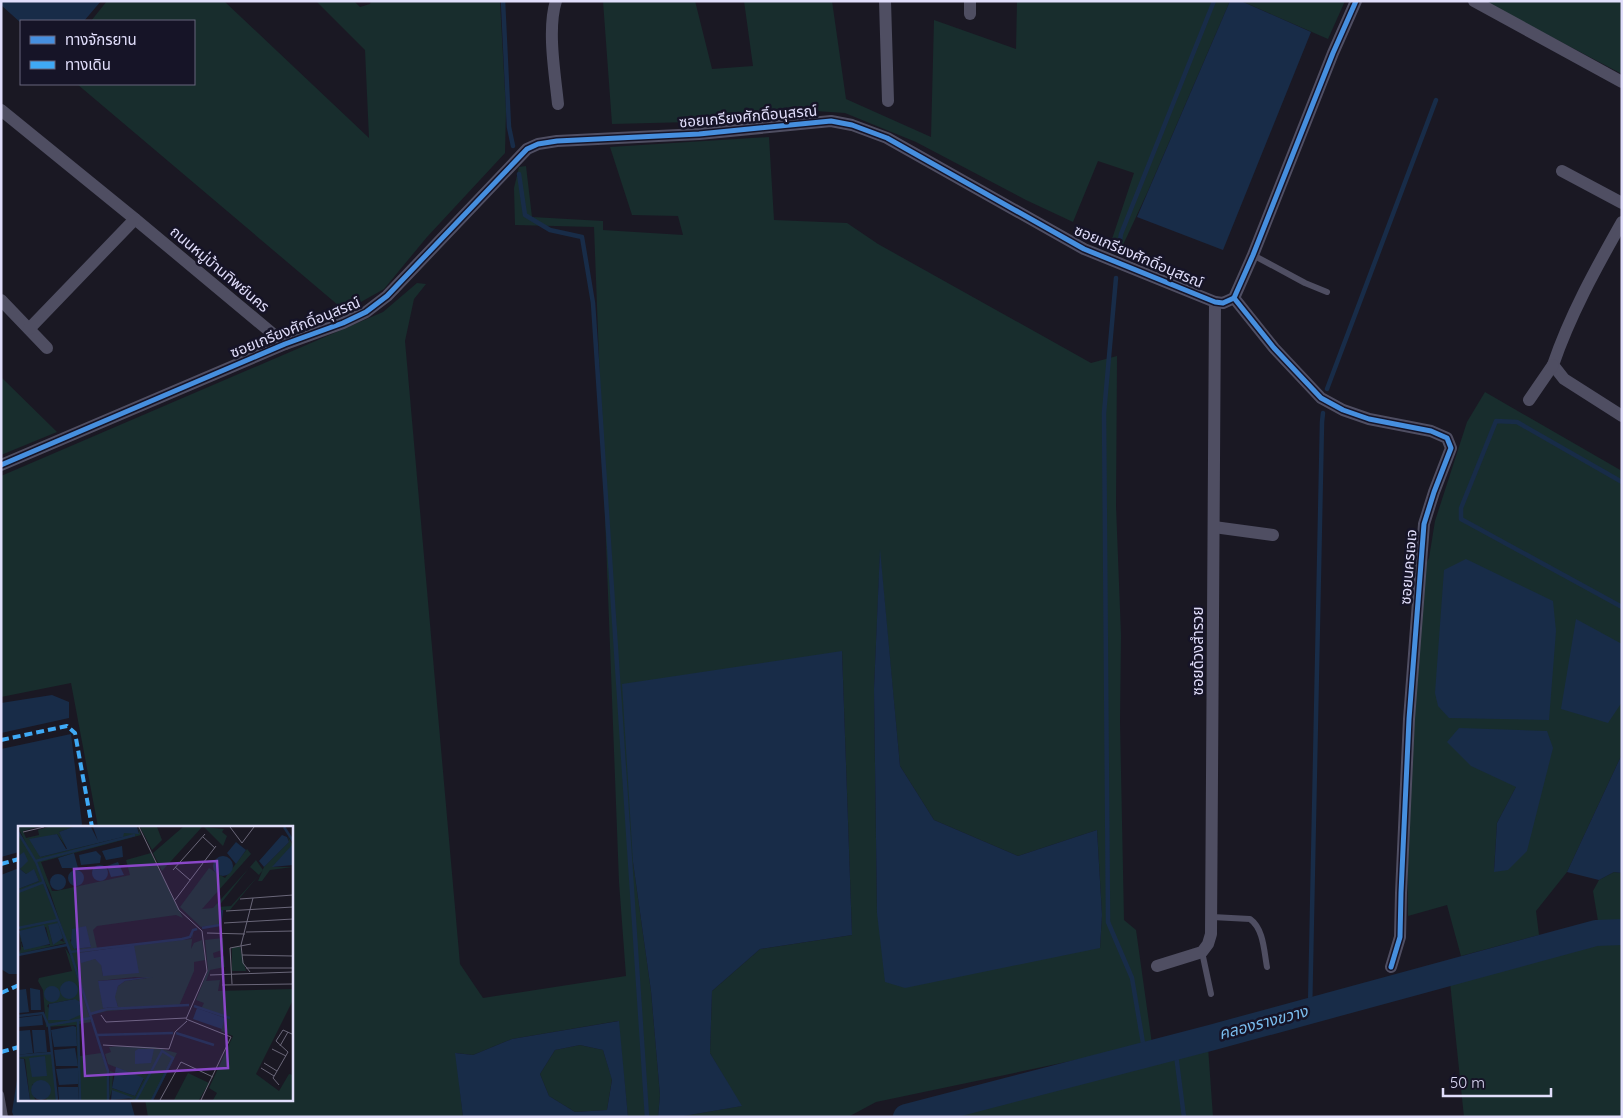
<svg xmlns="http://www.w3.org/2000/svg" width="1623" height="1118" font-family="Quicksand,'Noto Sans Thai',sans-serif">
	<rect width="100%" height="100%" fill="#1a1823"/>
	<g fill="#182d2d" fill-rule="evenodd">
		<polygon points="107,1 224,1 369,138 365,50 316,1 354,1 360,7 370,4 371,1 500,2 506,110 505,153 427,237 384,289 345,311 77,84 194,84 194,21 91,21"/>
		<polygon points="603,1 695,1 712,69 753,66 744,1 832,1 846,99 931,137 934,20 1016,49 1017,1 1230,1 1148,191 1123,245 1111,242 1134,173 1098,161 1073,222 1026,200 916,142 845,113 815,111 730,121 612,124"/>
		<polygon points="1241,1 1345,1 1328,39"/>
		<polygon points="1483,1 1622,1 1622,74"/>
		<path d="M769,137L774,220L847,223L878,244L1091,363L1117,356L1116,506L1121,635L1120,722L1124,920L1136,930L1152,1044L876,1102L848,1117H678L741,1106L710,1053L712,991L760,949L852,935L842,651L633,862L651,991L660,1095L658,1117H628L618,1021L512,1039L473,1055L456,1053L463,1117H148L145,1099H291V827H98L71,683L1,697V476L383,312L417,283L426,284L414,299L405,341L460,964L483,998L626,976L619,882L594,227L515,225L514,188L519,167L526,166L532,217L603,221V230L683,235L678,216L632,215L610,147ZM880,555L900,766L934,820L1018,856L1097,830L1102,915L1100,948L877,913L874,689Z"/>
		<polygon points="1,377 57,432 1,455"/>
		<path d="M1485,392L1622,471V754L1567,872L1536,911L1539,935L1461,956L1447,905L1408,916L1407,829L1424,568L1429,558L1435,521L1467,422ZM1516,787L1494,871L1497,823Z"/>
		<polygon points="1614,872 1622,873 1622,922 1598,921 1593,891 1599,880"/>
		<polygon points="1597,937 1622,937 1622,1117 1464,1117 1450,982"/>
		<polygon points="580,1045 603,1050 612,1079 607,1110 575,1112 549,1096 540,1074 555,1050"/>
		<polygon points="1208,1047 1213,1117 949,1117"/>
	</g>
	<g fill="#182c48" fill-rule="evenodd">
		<polygon points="1,1 101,1 84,21 21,21 21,23 1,5"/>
		<polygon points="1230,1 1241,1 1311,32 1223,250 1137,217"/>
		<polygon points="880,549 900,766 934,820 1018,856 1097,830 1102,915 1100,948 905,988 885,982 877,913 874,689"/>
		<polygon points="1466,559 1553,601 1556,631 1549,720 1449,718 1438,706 1435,693 1444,570"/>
		<polygon points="1576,619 1622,644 1622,702 1608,723 1561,709"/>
		<polygon points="842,651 852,935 760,949 712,991 710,1053 742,1106 678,1117 658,1117 660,1095 651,991 633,862 622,684"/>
		<polygon points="52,695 69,702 69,718 1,733 1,703"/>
		<polygon points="1459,728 1547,731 1553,748 1527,851 1508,870 1494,872 1497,823 1516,787 1471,766 1447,742"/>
		<polygon points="71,734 82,824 81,827 19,827 19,852 1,857 1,749"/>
		<polygon points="1622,754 1622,873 1614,872 1599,880 1567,872"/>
		<polygon points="19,868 19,974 9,974 1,969 1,875"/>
		<path d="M619,1021L628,1117H463L455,1053L473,1055L512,1039ZM580,1045L603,1050L612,1080L607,1110L575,1112L549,1096L540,1074L555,1050Z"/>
		<polygon points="19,1067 19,1099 130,1099 135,1117 14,1117 12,1112"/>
	</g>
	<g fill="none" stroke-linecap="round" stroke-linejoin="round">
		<g stroke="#182c48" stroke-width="4.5">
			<polyline points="503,1 509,127 513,146"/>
			<polyline points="519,174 525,215 550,230 582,237 593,303 647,1117"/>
			<polyline points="1120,240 1121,234 1214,1"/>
			<polyline points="1116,278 1104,413 1108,922 1132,978 1145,1055"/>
			<polyline points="1327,389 1436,100"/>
			<polyline points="1622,482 1517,422 1496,421 1461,508 1461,519 1622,607"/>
			<polyline points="1310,1011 1322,422 1323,413"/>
			<polyline points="1175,1047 1184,1117"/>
		</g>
		<polyline stroke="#182c48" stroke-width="26" points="906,1117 1210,1038 1596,933 1622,932"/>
		<g stroke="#4f4e62" stroke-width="6">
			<polyline points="1253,255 1305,283 1327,292"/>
			<path d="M1212,917L1250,919C1264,929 1264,952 1267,967"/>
			<polyline points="1202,952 1211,994"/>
			<polyline points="1,1094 5,1117"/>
		</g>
		<g stroke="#4f4e62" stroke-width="12">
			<path d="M556,1C547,29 555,74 558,104"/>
			<polyline points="885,1 888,101"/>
			<polyline points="970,1 970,14"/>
			<polyline points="1474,1 1622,82"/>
			<polyline points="1,110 135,219 285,344"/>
			<polyline points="1562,171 1622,203"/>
			<path d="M1622,222C1596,268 1570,315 1553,365L1564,379L1622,416"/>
			<polyline points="1234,298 1274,348 1321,398 1343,410 1369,419 1431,431 1447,438 1451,448 1434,492 1424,524 1409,719 1401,893 1400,937 1391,967"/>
			<polyline points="1,300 47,348"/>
			<polyline points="29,329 135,219"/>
			<polyline points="1529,400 1553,365"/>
			<polyline points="1,465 285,344 343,323 366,312 387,296 527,149 538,144 557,141 699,134 831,121 852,125 887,138 1084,249 1215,302 1223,303 1234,298 1253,255 1333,53 1356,1"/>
			<polyline points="1214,527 1273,535"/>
			<polyline points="1157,966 1202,952 1208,944 1211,934 1215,302"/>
		</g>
		<g stroke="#3fa9f5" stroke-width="4" stroke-dasharray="8 4" stroke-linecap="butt">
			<polyline points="1,740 67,726 75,733 92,827"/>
			<polyline points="1,864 19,859"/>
			<polyline points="1,993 19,985"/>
			<polyline points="1,1052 19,1047"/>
		</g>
		<g stroke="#161427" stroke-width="8">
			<g id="cycleway">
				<polyline points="1234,298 1274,348 1321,398 1343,410 1369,419 1431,431 1447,438 1451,448 1434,492 1424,524 1409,719 1401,893 1400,937 1391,967"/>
				<polyline points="1,465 285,344 343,323 366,312 387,296 527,149 538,144 557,141 699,134 831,121 852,125 887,138 1084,249 1215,302 1223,303 1234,298 1253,255 1333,53 1356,1"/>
			</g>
		</g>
		<use href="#cycleway" stroke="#468fdf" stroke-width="5"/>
	</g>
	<g text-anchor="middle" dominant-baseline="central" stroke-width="5" stroke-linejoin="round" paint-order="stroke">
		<g font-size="15" fill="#e1defb" stroke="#161427">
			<text transform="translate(748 116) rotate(-5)">ซอยเกรียงศักดิ์อนุสรณ์</text>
			<text transform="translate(1139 256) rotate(23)">ซอยเกรียงศักดิ์อนุสรณ์</text>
			<text transform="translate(220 269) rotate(40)">ถนนหมู่บ้านทิพย์นคร</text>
			<text transform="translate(295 327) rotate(-22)">ซอยเกรียงศักดิ์อนุสรณ์</text>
			<text transform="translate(1408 567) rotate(-85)">ซอยนครเจเจ</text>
			<text transform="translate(1197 651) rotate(-90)">ซอยด้วงสำรวย</text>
		</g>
		<g font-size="16" font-style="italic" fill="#7abced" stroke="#161427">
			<text transform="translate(1263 1022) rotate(-15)">คลองรางขวาง</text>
		</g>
	</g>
	<g transform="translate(18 826)">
		<rect width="275" height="275" fill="#1a1823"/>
		<path d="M0,1H19L5,5L8,12L21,9L20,4L30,1H57L41,6L50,23L39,8L16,14L22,31L105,11V7H121L120,1L123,9L23,36L34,65H38L112,49L108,34L133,27L165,92L158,89L79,100L75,104L79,122L174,113V103H181L175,105L173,123L176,117L184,114L187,134L176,136V145L161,180L89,185L73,189L32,66ZM67,103L73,121L56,123L52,114ZM93,122L85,150L83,138L77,133H69L61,127ZM117,151L129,152L107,155L100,160L96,171L100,180L89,182L80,155ZM122,1H139L144,14L134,24ZM165,1H184L144,45L135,27ZM186,1L206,3L204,6L209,10L205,20ZM0,7L17,36L48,117L0,128L3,123L0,63L21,55L16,44L8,48L2,43L8,34L6,27L0,30ZM30,99L43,108L46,116L39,113L35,119ZM28,101L32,119L4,121L3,116ZM270,10L275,20L255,41H275L252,44L244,55H240L246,41L271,16ZM229,23L233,28L184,83L195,82L231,42L200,81L213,80L241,49L232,41L238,34L245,44L212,84H203L202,99L183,101L162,81L191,42L207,52ZM205,112L206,127L204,124L195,127L196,132L206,130L207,141L192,144L188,155L202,154L200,165L275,163V174L238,248L261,265L271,248L275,249V274H195L199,267L191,262L215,210L203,205L207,192L175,180L184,181L186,177L178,174L190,144L187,114ZM214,121H222L228,145H214ZM47,122L53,131L73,196L61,198L62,230L83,227L90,245L89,274H61L58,199L28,201L25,164L20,155L21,152L54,145ZM57,173L42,194L29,180L31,178ZM103,220L136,221L159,227L135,274H115L94,264L91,274L92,245L98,247L95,249L94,262L117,270L126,253L90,238L87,228L93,226L91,221ZM29,226L35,228L39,274H26H29L14,258L17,274H12L7,233L0,232V229ZM170,247L191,257L181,274H156Z" fill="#182d2d" fill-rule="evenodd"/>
		<path d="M55,1H73L80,15L75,1H119L121,8L106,7L105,11L22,31L11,13L39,8L48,23H49L41,6ZM264,9L269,11L271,16L246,41L241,35ZM218,16L228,24L218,38L209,27ZM274,19L275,39L254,41ZM104,20L105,31L88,34L84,25ZM78,25L83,30L82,37L63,39L61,29ZM6,26L10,35L2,43L8,48L16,43L21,55L0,63V30ZM56,27L60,42H44L40,32ZM195 40a10 10 0 1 1 20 0a10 10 0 1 1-20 0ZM100,36L106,49L93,51L89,40ZM74 47a8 8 0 1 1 16 0a8 8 0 1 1-16 0ZM50 52a8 8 0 1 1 16 0a8 8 0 1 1-16 0ZM32 56a8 8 0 1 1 16 0a8 8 0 1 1-16 0ZM40,97L45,112L35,119L30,99ZM26,99L32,118L6,124L1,105ZM68,100L73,121L56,123L53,117L54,103ZM116,119L121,147L85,150L83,139L77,133L63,137L60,127ZM135,151L107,155L100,160L97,171L100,181L85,182L80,155ZM42 164a9 9 0 1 1 18 0a9 9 0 1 1-18 0ZM26 168a8 8 0 1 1 16 0a8 8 0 1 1-16 0ZM12,162L22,164L23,184H13ZM8,163L11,186L1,187L0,164ZM57,173L62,176V189L51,194H30L31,178ZM179,182L207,192L204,203L175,193ZM24,189L25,199L0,201V192ZM55,200L58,201L59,220L36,221L33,204ZM12,204L15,227L0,229V205ZM14,204H27L29,226L16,227ZM57,222L60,240H38L36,224ZM120,223H136L133,237L117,238V225ZM27,230L29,250L14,251L11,232ZM0,232L6,233L12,274H0ZM98,241L126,252L117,270L94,262ZM60,242V258L41,259L38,243ZM13 264a10 10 0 1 1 20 0a10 10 0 1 1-20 0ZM40,261H60L61,274H41ZM94,264L116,272L93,274Z" fill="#182c48"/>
		<path fill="none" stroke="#182c48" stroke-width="2.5" d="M266,1L275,15M0,6L18,36L53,128L90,245V274M18,35L117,9M0,66L26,56M0,102L40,94M184,102L202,99L204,84M52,126L164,113L172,111L175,104L179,103M0,129L49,119M176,180L212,192M72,188L89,183L171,179M0,190L25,187L30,199L73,192M60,195L62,274M31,200L39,274M158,207L196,219M79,209L155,207M0,230L33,227M118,274L144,225L155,232L134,274"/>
		<path fill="none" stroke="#6a6779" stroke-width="1" d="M121,1L161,84L184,105L189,145L168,193L213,211L183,274M212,1L224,17L236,1M5,6L26,1M185,11L197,22M157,41L172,54M155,44L187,8M222,73L275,69M157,74L198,20M208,85L275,81M206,97L275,93M228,106L275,105M189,107L227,108M224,129L275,130M228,142H275M232,146L225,137L223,119L235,72M192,149L275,146M214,158L212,122L233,118M204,159L275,158M83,189L88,196L168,192M85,219L151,223L157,206L169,195M262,220L270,206M254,223L268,230M246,237L259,245M243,242L256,250M261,259L255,252L270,226L258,215L265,204L274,208M142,274L163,236L195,251"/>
		<path fill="#8a47c8" fill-opacity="0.15" stroke="#8a47c8" stroke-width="2.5" d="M199,35L210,242L67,250L56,43Z"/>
		<rect width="275" height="275" fill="none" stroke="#e1defb" stroke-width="2.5"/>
	</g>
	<rect width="1623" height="1118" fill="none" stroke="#e1defb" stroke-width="5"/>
	<rect x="20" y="20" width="175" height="65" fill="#161427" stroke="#67657c"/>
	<rect x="30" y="36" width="25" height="8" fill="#468fdf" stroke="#67657c"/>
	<text x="65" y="45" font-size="15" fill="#e1defb">ทางจักรยาน</text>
	<rect x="30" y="61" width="25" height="8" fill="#3fa9f5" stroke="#67657c"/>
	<text x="65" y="70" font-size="15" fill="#e1defb">ทางเดิน</text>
	<path d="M1443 1088v8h108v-8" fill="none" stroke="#e1defb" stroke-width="2.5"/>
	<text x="1450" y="1088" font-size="15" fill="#e1defb" stroke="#161427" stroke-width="4" paint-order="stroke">50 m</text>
</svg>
